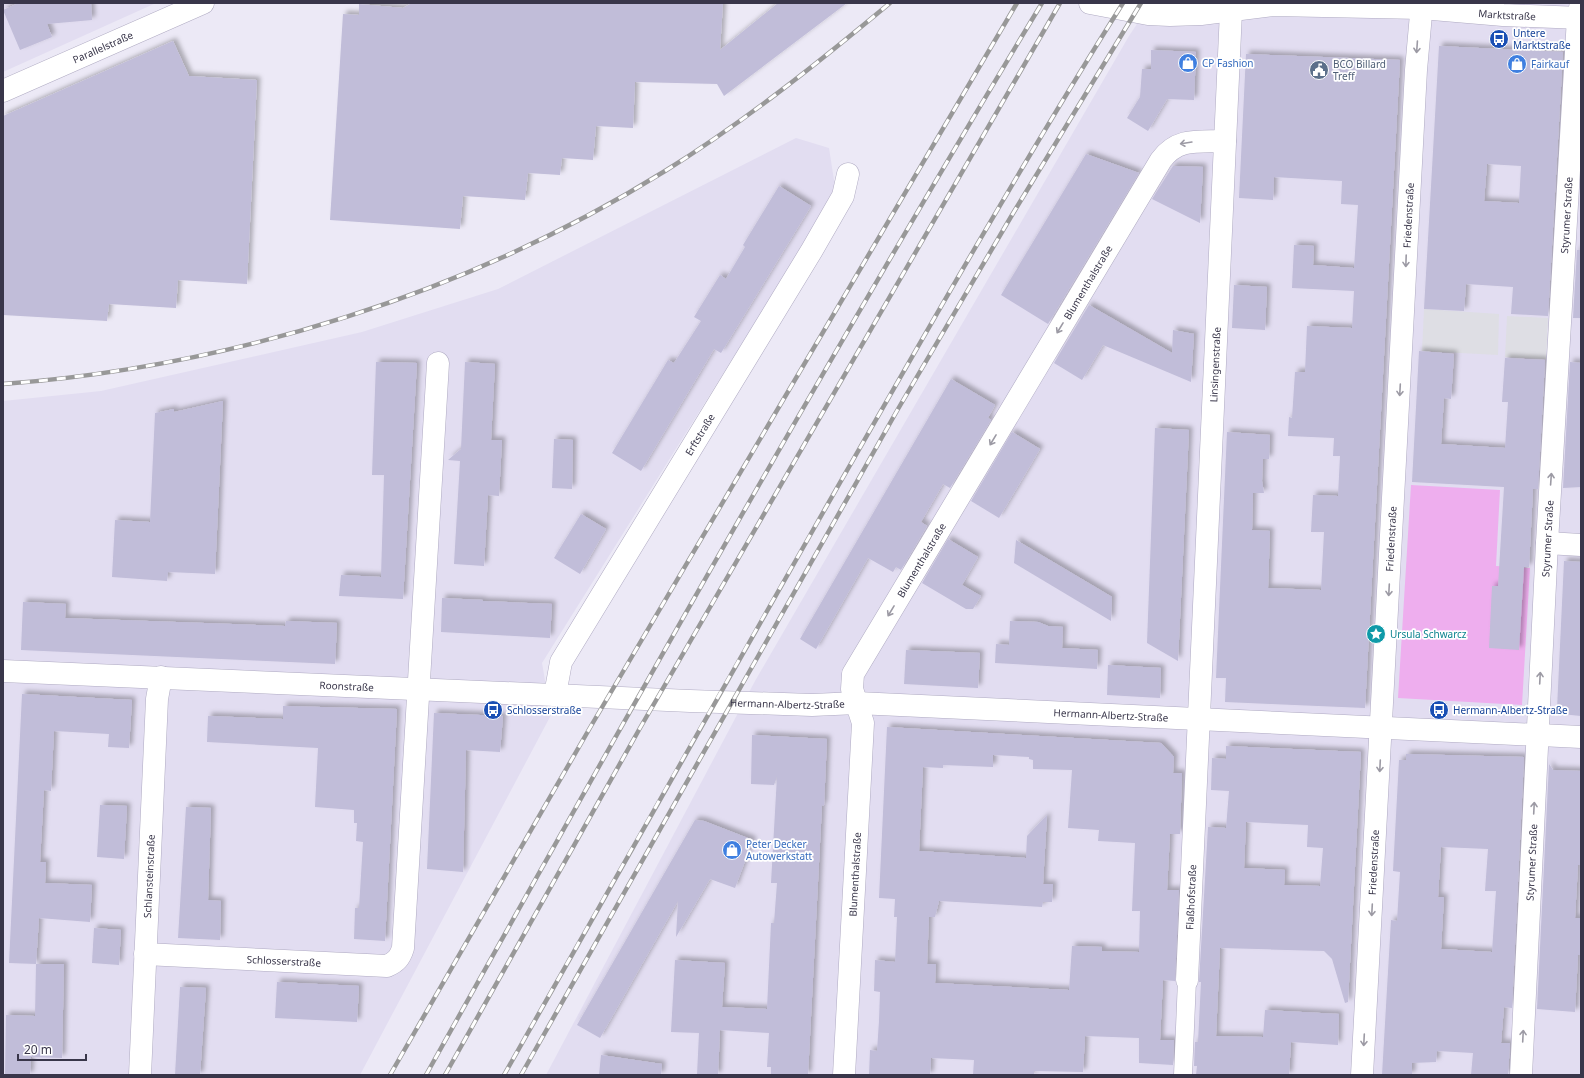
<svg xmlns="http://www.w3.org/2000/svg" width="1584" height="1078" font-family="'Noto Sans',sans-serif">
	<defs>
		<filter id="shadow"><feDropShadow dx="3.5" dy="-3.5" stdDeviation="2" flood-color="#0004"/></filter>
	</defs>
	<rect width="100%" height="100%" fill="#ece9f6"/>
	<g fill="#e2ddf1">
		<polygon points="3,3 156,3 3,72"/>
		<polygon points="1151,3 1581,3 1581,1075 546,1075 755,681 1129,36"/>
		<polygon points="796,138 829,148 836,193 542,663 551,715 360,1075 3,1075 3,401 101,391 362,332 498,289"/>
	</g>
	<polygon fill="#eeaeee" points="1411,485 1500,490 1496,566 1530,568 1522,705 1398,698"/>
	<g fill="#dedee4">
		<polygon points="1424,309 1499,314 1498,355 1422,351"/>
		<polygon points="1507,316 1548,318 1546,359 1505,357"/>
	</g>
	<g fill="#c1bdd9" fill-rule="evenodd" filter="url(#shadow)">
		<polygon points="19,3 91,3 92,20 47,24 52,37 20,50 3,10"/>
		<polygon points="412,3 723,3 720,50 778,3 847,3 724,96 717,84 635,82 633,128 596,126 593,160 562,158 560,175 528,173 525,200 463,196 460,229 330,220 343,14 359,15 359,4 403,8"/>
		<polygon points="173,41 189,76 257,80 247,284 178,280 176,308 109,304 107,321 3,315 3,116"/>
		<path d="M1439,46L1563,52L1548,316L1511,314L1513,287L1466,284L1464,311L1424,309ZM1487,164L1521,166L1519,203L1484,201Z"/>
		<polygon points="1151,50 1196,52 1194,100 1167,99 1148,131 1127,118 1140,97 1142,69 1151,69"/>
		<polygon points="1246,54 1400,60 1365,708 1225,702 1226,678 1216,678 1227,432 1270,435 1269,459 1263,459 1262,481 1264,493 1253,493 1252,530 1270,531 1268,588 1321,590 1324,532 1311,532 1313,495 1338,496 1340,456 1333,456 1334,438 1288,436 1289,417 1292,418 1295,372 1305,372 1307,326 1352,328 1354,291 1292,288 1294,245 1314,246 1313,265 1354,268 1358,205 1341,204 1342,181 1274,177 1273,200 1239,198"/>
		<polygon points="1086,154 1139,173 1048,324 1001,295"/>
		<polygon points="1173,166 1203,167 1200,223 1152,199"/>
		<polygon points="779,186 811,206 721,353 714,349 641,471 612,453 668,360 674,363 701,321 694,317 720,275 726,279 745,247 743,245"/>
		<polygon points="1577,250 1581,250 1581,318 1573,318"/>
		<polygon points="1234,285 1267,287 1265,330 1232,328"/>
		<polygon points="1089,305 1172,353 1173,330 1194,334 1191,382 1103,345 1082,380 1054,363"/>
		<polygon points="1419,351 1454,354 1451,399 1444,398 1441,444 1505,448 1508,402 1502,402 1505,358 1545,360 1538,489 1533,489 1529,567 1524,567 1519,650 1489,648 1492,586 1498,586 1504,487 1412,482"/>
		<polygon points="376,362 417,363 403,599 339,596 341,575 381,577 384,475 372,475"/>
		<polygon points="465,362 495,364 491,440 502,440 499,496 488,495 484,566 454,564 460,461 448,460 461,449"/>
		<polygon points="1570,362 1581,363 1581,487 1563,488"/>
		<polygon points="951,379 995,405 988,418 991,420 950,488 943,484 921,522 927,526 901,570 896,567 893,572 868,558 816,649 800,639"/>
		<polygon points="223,401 215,574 168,572 167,581 112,577 115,520 150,522 155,413 174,409 174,412"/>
		<polygon points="1155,428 1189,430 1178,661 1147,643"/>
		<polygon points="1012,432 1040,449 999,518 971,501"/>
		<polygon points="554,439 573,440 572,489 552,488"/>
		<polygon points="581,514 606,529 580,574 554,558"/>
		<polygon points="948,539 978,557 962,585 981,596 973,609 966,609 922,583"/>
		<polygon points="1016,540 1112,597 1111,621 1014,563"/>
		<polygon points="1564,561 1581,562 1581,716 1561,714 1557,709"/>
		<polygon points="442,598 483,600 482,601 552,604 550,638 441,632"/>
		<polygon points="23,602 66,604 65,618 285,626 286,621 337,623 335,664 21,650"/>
		<polygon points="1010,621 1038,622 1048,626 1063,627 1062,648 1098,650 1097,669 995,663 996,644 1009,645"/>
		<polygon points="906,650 980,653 978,688 904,684"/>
		<polygon points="1108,665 1161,668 1160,698 1107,695"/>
		<polygon points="22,694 132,700 129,748 108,747 109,734 54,731 51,791 44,790 40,862 46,862 45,883 92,885 90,922 39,918 36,964 9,963"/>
		<polygon points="283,706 397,709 385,941 354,939 355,908 359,908 363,842 356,841 357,823 354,823 354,810 315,807 318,748 207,742 208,716 283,719"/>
		<polygon points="434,713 503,716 500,752 466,750 463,872 427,869"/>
		<path d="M887,727L1161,743L1174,757L1173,773H1182L1180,834H1170L1167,890H1179L1175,981L1163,980L1160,1040H1174L1173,1065L1139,1063V1038L1085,1036L1083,1072L1034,1071V1075H973L974,1060L931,1058L930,1075H869L870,1050L877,1051L879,1021L880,992L874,991L875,960L895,962L897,917H894L895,899L879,898ZM993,755L1029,757V759L1033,760V769L1072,770L1068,828L1099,830L1098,841L1135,843L1132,911H1140L1139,952L1102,951V947L1072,946L1069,990L935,983L936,964H927L929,917H935L939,901L1042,907L1043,902H1052L1053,884H1043L1047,815L1027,836L1026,858L919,851L923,767L943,768V765L993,767Z"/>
		<polygon points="752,735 827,739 824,806 822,805 808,1075 771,1075 771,1067 767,1067 769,1033 720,1030 718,1075 697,1075 699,1033 671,1032 675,960 725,963 722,1007 767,1009 771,923 774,923 777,883 771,883 777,776 774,785 751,784"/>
		<path d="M1226,746L1361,752L1348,1002L1345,1003L1332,959L1324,951L1220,948L1216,1036L1263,1037L1265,1010L1339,1014L1338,1045L1291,1042L1289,1075H1196L1197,1066H1194L1195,1042H1198L1201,982H1199L1208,827L1226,828L1229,791L1211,790L1212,758L1226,759ZM1246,822L1308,825L1307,847L1323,848L1320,886L1284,885L1285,870L1244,868Z"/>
		<path d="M1406,754L1524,757L1512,1008L1504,1007L1501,1043H1510L1508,1075H1471L1473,1053L1437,1051L1436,1062L1412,1063V1075H1382L1391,920L1397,921L1400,872L1393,871L1399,760H1406ZM1441,847L1488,849L1485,891H1496L1492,952L1441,949L1444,897H1438Z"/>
		<polygon points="1549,764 1553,770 1581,771 1581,865 1578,865 1575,918 1581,918 1581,955 1578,955 1575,1012 1537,1009"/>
		<polygon points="100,805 127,806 124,859 97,857"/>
		<polygon points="186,807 211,808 208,900 221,901 220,940 178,938"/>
		<polygon points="695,820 704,821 753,840 735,888 710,879 676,937 678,901 600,1038 577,1025"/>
		<polygon points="94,928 121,930 119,965 92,963"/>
		<polygon points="36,964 64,964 62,1058 31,1057 30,1075 5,1075 6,1015 35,1016"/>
		<polygon points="277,982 359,986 357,1022 275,1018"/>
		<polygon points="180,987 206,988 200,1075 175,1075"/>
		<polygon points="601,1055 662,1064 661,1075 599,1075"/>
	</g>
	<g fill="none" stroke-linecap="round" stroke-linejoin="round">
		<g stroke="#afaac2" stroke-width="19">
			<polyline id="pedestrian" points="1183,1075 1187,980"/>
		</g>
		<g stroke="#afaac2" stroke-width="23">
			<g id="minor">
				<path id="s1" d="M1090,3L1148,14L1170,15L1201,14L1274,5L1421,8L1503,15L1581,18"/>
				<path id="s2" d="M3,91L203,3"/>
				<polyline points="1547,543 1581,545"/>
				<path id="s3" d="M3,671L690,701L812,705L857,703L1581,737"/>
				<path id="s4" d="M555,695L561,662L812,250L843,196L848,174"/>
				<path id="s5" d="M145,954L387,966C396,962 400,958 403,948L438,363"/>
				<path id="s6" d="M1187,980L1231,11"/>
				<path id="s7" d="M140,1075L157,699L161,677"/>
				<path id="s8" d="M844,1075L863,723L852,689L853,674L1161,160C1178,137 1199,142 1225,141"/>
				<path id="s9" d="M1362,1075L1416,70L1422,3"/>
				<path id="s10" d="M1521,1075L1547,543L1578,18L1581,3"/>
			</g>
		</g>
		<use href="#pedestrian" stroke="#fff" stroke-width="18"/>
		<use href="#minor" stroke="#fff" stroke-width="22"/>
		<g stroke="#989898" stroke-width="4.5">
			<g id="rail">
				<path d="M3,384C232,367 469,293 665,171C744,122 818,63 890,3"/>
				<polyline points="390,1075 591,726 1017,3"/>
				<path d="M426,1075C627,715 829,356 1042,3"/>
				<polyline points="445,1075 640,728 1060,3"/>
				<path d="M504,1075C608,891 712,707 817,523C917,348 1016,173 1123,3"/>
				<polyline points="521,1075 898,409 1012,215 1141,3"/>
			</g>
		</g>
		<use href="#rail" stroke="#fff" stroke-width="3" stroke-dasharray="9" stroke-linecap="butt"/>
	</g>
	<defs><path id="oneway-shaft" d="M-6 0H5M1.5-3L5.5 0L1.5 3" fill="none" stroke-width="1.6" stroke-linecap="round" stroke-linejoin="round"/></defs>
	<g stroke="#9c9aa4">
		<use href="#oneway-shaft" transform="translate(1417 47) rotate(94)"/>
		<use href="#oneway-shaft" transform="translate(1186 143) rotate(171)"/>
		<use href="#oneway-shaft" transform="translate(1406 261) rotate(92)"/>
		<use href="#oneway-shaft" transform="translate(1060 328) rotate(121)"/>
		<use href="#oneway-shaft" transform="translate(1400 390) rotate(93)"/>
		<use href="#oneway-shaft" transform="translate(993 440) rotate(121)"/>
		<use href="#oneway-shaft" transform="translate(1551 479) rotate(-86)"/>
		<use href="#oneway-shaft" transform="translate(1389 590) rotate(93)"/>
		<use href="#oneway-shaft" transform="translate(891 611) rotate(121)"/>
		<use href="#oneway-shaft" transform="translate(1540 678) rotate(-87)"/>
		<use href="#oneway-shaft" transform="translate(1380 766) rotate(93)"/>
		<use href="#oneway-shaft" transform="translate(1534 808) rotate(-87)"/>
		<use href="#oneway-shaft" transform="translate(1372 910) rotate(93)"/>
		<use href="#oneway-shaft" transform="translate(1523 1036) rotate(-87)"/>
		<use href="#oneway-shaft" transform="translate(1364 1040) rotate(93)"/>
	</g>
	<defs>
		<g id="bus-disc" transform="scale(1)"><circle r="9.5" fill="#1a4fb4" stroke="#fff"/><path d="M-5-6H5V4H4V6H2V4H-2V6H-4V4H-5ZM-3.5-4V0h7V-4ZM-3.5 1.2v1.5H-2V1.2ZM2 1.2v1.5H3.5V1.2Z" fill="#fff"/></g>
		<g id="shop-disc" transform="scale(1)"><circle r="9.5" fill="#3f7fe0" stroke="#fff"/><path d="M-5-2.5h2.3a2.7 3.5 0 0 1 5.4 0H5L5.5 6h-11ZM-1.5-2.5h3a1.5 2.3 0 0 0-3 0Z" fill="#fff"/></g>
		<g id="civic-disc" transform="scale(1)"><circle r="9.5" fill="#5c6f8a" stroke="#fff"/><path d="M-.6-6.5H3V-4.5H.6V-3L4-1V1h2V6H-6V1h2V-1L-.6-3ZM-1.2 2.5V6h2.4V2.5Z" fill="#fff"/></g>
		<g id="sight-disc" transform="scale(1)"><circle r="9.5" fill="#0f9aa8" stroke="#fff"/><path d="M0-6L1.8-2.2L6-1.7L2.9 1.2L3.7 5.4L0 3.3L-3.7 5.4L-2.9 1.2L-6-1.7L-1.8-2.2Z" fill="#fff"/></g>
	</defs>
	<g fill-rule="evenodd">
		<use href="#bus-disc" x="1499" y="39"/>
		<use href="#shop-disc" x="1188" y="63"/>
		<use href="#shop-disc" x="1517" y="64"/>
		<use href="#civic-disc" x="1319" y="70"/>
		<use href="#sight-disc" x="1376" y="634"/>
		<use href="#bus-disc" x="493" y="710"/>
		<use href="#bus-disc" x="1439" y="710"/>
		<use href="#shop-disc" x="732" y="850"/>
	</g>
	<g text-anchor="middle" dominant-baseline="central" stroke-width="3.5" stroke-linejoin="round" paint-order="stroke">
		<g font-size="10" fill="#39364a" stroke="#fff">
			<text stroke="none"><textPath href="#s1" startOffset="419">Marktstraße</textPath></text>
			<text stroke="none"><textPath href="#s2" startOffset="109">Parallelstraße</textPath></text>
			<text stroke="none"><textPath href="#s9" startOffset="861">Friedenstraße</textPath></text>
			<text stroke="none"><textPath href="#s10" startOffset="861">Styrumer Straße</textPath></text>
			<text stroke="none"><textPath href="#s8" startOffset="860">Blumenthalstraße</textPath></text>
			<text stroke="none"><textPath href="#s6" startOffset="616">Linsingenstraße</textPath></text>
			<text stroke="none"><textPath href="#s4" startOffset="300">Erftstraße</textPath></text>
			<text stroke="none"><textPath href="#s9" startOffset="537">Friedenstraße</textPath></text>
			<text stroke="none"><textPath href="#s10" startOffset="537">Styrumer Straße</textPath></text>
			<text stroke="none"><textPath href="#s8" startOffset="536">Blumenthalstraße</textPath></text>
			<text stroke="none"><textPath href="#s3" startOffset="344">Roonstraße</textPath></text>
			<text stroke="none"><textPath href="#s3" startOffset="785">Hermann-Albertz-Straße</textPath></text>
			<text stroke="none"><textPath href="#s3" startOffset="1109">Hermann-Albertz-Straße</textPath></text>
			<text stroke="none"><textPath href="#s9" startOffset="213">Friedenstraße</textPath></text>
			<text stroke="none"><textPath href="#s10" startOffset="213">Styrumer Straße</textPath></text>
			<text stroke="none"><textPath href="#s8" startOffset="201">Blumenthalstraße</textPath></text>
			<text stroke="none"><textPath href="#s7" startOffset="199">Schlansteinstraße</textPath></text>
			<text stroke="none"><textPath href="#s6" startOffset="83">Flaßhofstraße</textPath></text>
			<text stroke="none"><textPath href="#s5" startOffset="139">Schlosserstraße</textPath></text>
		</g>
		<g font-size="10" fill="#164399" stroke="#fff" text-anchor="start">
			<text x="1513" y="33">Untere<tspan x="1513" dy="12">Marktstraße</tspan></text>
			<text x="507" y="710">Schlosserstraße</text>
			<text x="1453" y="710">Hermann-Albertz-Straße</text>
		</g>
		<g font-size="10" fill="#366cbe" stroke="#fff" text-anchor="start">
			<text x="1202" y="63">CP Fashion</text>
			<text x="1531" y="64">Fairkauf</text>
			<text x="746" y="844">Peter Decker<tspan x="746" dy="12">Autowerkstatt</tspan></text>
		</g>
		<g font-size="10" fill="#4e5e75" stroke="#fff" text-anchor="start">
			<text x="1333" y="64">BCO Billard<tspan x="1333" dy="12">Treff</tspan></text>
		</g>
		<g font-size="10" fill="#0d838f" stroke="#fff" text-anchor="start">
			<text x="1390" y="634">Ursula Schwarcz</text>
		</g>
	</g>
	<rect width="1584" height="1078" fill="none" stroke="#39364a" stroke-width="8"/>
	<path d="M18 1054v6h68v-6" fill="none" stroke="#39364a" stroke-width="2"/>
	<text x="24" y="1054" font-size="12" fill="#39364a" stroke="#ffffff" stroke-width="3" paint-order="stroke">20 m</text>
</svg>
